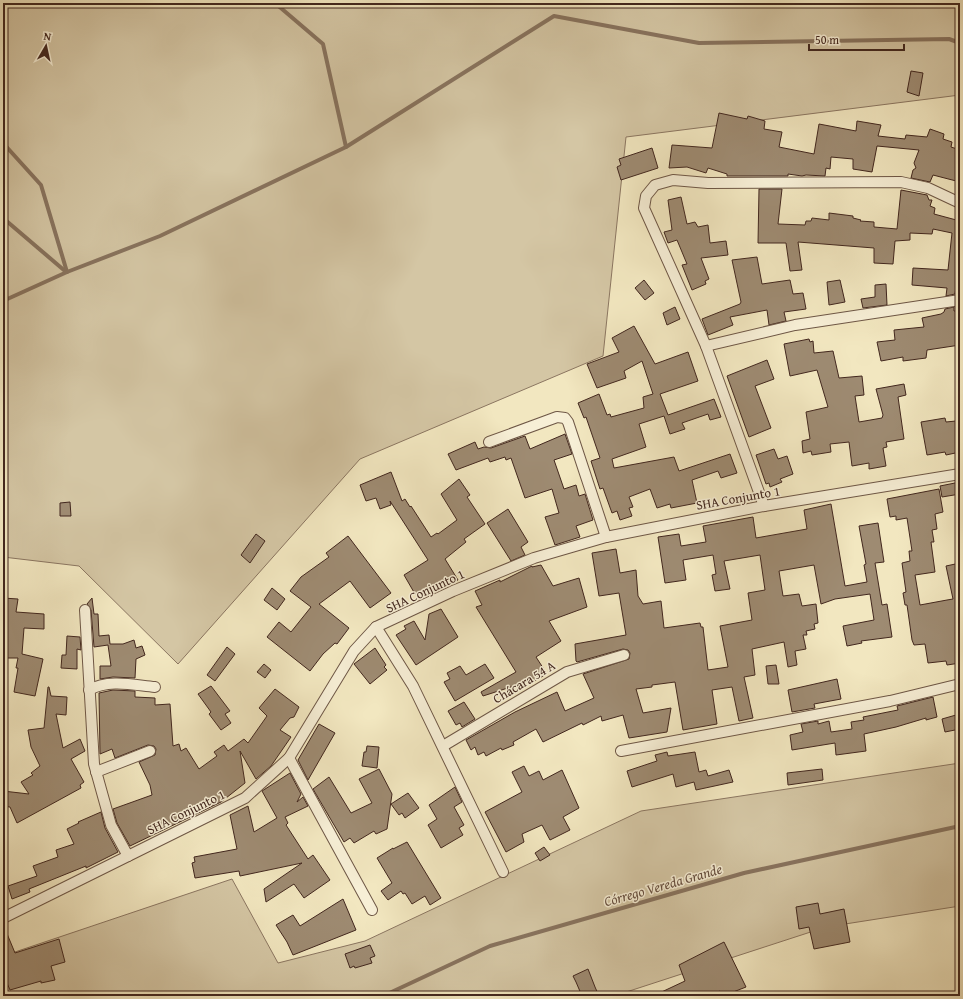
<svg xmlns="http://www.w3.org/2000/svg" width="963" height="999" font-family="'Gentium Book Plus',serif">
	<rect width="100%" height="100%" fill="#f2e7c0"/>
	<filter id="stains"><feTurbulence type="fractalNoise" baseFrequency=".005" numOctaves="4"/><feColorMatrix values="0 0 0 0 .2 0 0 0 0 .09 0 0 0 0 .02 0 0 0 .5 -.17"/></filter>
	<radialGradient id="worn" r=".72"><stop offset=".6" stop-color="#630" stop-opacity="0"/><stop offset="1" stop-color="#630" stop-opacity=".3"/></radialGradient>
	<g fill="#d4c6a4" stroke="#8b7661">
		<polygon points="3,3 960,3 960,95 626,137 603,356 360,459 178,664 79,566 3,557"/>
		<polygon points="960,763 960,906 826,927 614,996 3,996 3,956 232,879 278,963 365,941 641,811"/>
	</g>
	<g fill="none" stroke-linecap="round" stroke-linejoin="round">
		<g stroke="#88735e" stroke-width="4">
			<polyline points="275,3 323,44 346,147"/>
			<polyline points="3,143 41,185 67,272"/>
			<polyline points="3,218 65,271"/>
			<polyline points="3,301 67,272 160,236 346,147 554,16 699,43 949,39 960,43"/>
			<polyline points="383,996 490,946 744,873 960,826"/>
		</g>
	</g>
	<g fill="#9e8b72" stroke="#42271e">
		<polygon points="911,71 923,73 919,96 907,92"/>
		<polygon points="719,113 747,119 748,116 765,121 764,129 782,132 779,147 814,154 819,124 856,131 857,121 881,125 878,136 905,139 906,135 927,137 930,129 944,134 943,139 952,142 951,147 960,150 960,182 933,175 930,182 911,178 913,170 916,168 914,163 919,150 877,146 872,172 853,169 853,159 831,157 830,169 826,168 825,176 806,175 802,176 788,174 788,176 727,176 727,174 708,168 706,173 687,167 669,168 672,145 712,148"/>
		<polygon points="652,148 658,168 621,180 617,167 621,165 619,159"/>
		<polygon points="759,189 782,189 778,224 805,225 806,221 811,221 812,218 829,220 829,213 853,216 853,218 861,220 860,221 874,222 874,227 897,229 901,190 927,195 929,200 932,200 930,206 935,208 934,214 960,221 960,280 957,280 955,294 946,296 947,288 912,285 913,268 948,270 952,233 933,229 932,234 910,233 910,240 895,241 893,264 874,263 874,248 798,242 802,270 790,271 786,243 758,243"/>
		<polygon points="681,197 687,224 695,222 698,227 708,225 710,243 726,241 728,255 701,258 709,279 705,281 706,284 692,290 682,265 687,264 677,240 668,243 664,232 672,230 668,200"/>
		<polygon points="757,257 762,284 790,280 793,294 803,293 806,309 784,312 786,321 769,325 767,310 730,317 733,325 708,335 702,319 740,304 741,302 732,260"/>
		<polygon points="644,280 654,293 645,300 635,288"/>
		<polygon points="840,280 845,302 829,305 827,282"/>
		<polygon points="886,284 887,305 863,308 861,299 875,297 875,285"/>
		<polygon points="675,307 680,319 667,325 663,313"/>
		<polygon points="954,307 954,311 960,311 960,322 958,322 960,345 927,350 926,358 903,361 903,357 881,361 877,342 895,340 894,330 924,327 922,318 941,314 944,312 945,309"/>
		<polygon points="634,326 655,364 688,352 698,381 660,394 668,415 714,399 721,417 710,420 708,414 682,423 685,429 670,434 664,416 639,424 646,447 612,459 614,468 674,457 679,471 730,454 737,473 721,478 718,471 692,480 697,503 671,508 670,504 657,508 650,489 629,497 633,507 629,508 632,516 620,520 617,511 612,513 603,488 600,489 591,461 600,458 586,417 584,418 578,403 599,394 607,415 610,414 611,417 644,408 643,397 653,394 642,361 624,371 626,378 597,388 587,364 619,352 612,338"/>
		<polygon points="809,339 810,342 813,341 814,353 833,351 839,378 862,376 864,395 855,396 859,422 882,418 883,415 876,389 904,384 906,395 898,397 904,439 886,442 887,447 883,448 886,466 869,469 869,463 852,466 849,442 830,444 831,452 812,455 811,451 803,453 802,441 810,439 806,412 828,407 817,370 790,376 784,344"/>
		<polygon points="767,360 774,379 755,386 771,428 749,437 727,376"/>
		<polygon points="945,418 946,422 956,421 960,439 960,452 946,455 945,452 927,455 921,422"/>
		<polygon points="565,434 572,454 554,460 564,489 576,485 579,496 585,494 593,520 576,526 580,537 555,545 545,517 559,513 552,489 525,498 511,458 506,460 505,457 490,462 488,458 456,470 448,454 475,442 478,449 484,447 491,448 525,436 530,449"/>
		<polygon points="774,449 778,459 787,456 793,474 780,479 782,482 770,487 769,483 766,484 756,455"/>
		<polygon points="391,472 402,501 405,499 410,507 411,506 431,537 437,533 438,534 457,520 441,494 459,479 470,495 467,497 485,524 464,539 466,542 445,559 458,580 443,585 441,582 415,594 404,575 428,560 390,501 391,505 380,509 376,498 366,501 360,485"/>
		<polygon points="960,482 960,494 942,497 940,486"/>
		<polygon points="939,489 943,512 935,514 937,529 932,530 934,542 931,542 935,572 915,575 920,605 947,600 953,599 946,566 960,563 960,663 947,665 946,661 928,663 925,644 914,645 912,640 907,605 905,605 903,593 906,592 902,563 910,561 909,551 912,551 907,518 896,520 896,516 890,517 887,499"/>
		<polygon points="70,502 71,516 60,516 60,503"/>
		<polygon points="831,504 845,586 867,582 864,565 866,564 859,526 878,523 884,562 875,563 882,605 887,604 892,637 861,641 862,643 847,646 843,626 874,620 870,594 835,599 821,604 814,565 779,571 783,596 799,594 802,606 816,604 818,623 814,624 815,629 806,631 807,635 803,635 806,649 795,651 797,665 788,667 784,642 752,649 755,675 744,677 753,718 739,721 732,687 712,690 717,724 683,730 675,682 652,685 652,687 636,689 643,713 671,708 667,732 629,738 623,715 602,721 601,716 583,725 582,723 543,742 536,729 513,742 514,745 502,750 501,748 486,756 484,752 478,755 475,747 471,750 466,740 515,712 557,692 565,711 594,698 583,674 629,659 630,653 628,650 623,649 577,662 576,661 575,644 626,635 619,593 599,596 592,553 616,549 620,573 636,570 638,596 643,604 661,601 664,628 700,623 701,627 703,627 708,670 728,667 720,626 752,620 748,593 765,590 760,555 724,561 730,589 715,591 712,575 716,574 713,555 683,560 686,580 665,583 658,537 679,534 681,546 706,542 703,526 753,517 756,538 807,529 804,510"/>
		<polygon points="508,509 528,542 521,547 525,555 511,561 487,523"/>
		<polygon points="256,534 265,541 250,563 241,555"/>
		<polygon points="348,536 391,593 370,608 350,581 319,604 349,628 337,644 335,643 323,654 310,671 267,637 279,622 291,632 311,607 290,591 301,577 329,557 326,553"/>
		<polygon points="541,565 553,586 579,578 587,607 549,621 561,641 536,657 547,674 534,681 531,676 517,685 483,696 481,692 516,672 476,607 482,605 475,591 500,580 500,582 532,566 532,567"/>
		<polygon points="272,588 285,599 277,610 264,600"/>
		<polygon points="3,598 18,599 16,612 44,614 44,629 24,628 22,654 43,659 35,696 14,692 18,668 16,668 18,658 3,658"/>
		<polygon points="92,598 94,614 98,614 99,636 109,635 110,644 123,644 134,640 136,648 142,646 145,655 136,659 135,678 113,677 100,679 100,666 111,666 108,645 94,647 91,610 87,604"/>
		<polygon points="441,609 458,637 416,665 396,635 406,629 404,626 414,621 425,640 429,614"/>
		<polygon points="67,636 80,637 81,650 77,649 77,669 61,668 62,655 66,655"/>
		<polygon points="227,647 235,654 215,681 207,675"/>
		<polygon points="375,648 386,665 384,667 387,670 370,684 354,664"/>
		<polygon points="264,664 271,670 265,678 257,672"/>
		<polygon points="485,664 494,678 455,701 444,682 450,679 447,673 460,666 466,675"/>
		<polygon points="776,665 779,684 768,684 766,666"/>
		<polygon points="837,679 841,699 814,704 815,708 792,712 788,690"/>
		<polygon points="211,686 230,711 225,714 231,723 221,730 209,714 211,712 198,694"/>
		<polygon points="48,687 49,687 51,696 67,697 66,715 56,714 63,748 80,739 85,751 71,759 84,782 80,785 81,788 17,823 10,807 3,806 3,791 29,794 21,782 33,775 31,773 40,766 31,747 28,730 44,728"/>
		<polygon points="275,689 299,707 294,717 290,718 280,730 291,737 271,766 256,779 240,751 245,783 221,802 130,846 117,823 113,809 152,795 150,785 139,762 155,755 156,749 154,746 148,745 115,758 112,749 100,754 99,693 113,690 135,691 135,697 155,698 155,705 170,704 173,746 179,744 181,751 186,748 199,769 217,756 214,752 224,745 228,751 244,739 248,743 267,716 259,708"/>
		<polygon points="933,697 937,717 926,720 926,718 896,727 864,734 866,751 836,755 835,743 792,750 790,735 803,732 801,724 818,721 818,724 829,721 831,732 852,729 851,722 864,720 863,717 898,710 897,706"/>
		<polygon points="464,702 475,719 462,727 460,723 456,725 448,711"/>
		<polygon points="956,715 960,729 945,732 942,719"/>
		<polygon points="319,724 335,733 308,780 298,760"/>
		<polygon points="367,746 379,747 377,768 362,766 364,752 366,752"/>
		<polygon points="667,752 668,756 695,752 699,772 706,770 708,776 729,770 733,782 696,790 694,782 676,787 673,774 632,787 627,771 657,761 655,755"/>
		<polygon points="524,766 529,776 539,771 543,780 562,770 579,808 563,817 570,830 550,840 542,825 522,834 524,842 506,852 485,812 522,792 512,772"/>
		<polygon points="379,769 392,794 387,829 376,834 374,831 354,843 350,838 344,842 313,789 329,777 351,813 372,803 359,779"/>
		<polygon points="822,769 823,780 788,785 787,773"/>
		<polygon points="290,773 301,794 297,802 303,797 308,806 285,817 288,823 286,825 308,859 313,855 330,880 304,898 294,884 266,902 264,889 302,863 240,876 239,871 195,878 192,863 195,862 194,857 237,849 230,815 248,806 254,832 277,818 262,791"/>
		<polygon points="455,787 462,802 454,807 464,825 459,828 463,835 441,848 428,825 437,819 429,805"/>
		<polygon points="408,793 419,808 405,818 402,813 399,815 391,804"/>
		<polygon points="101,812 105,828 118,852 86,868 86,866 29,889 30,892 12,899 8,886 37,876 33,866 58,857 56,850 74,844 67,829 79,823 78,822"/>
		<polygon points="407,842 441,898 430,905 425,896 412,904 405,893 403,894 401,891 388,900 381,891 392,883 377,858 393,848 393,849"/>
		<polygon points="544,847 550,855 540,861 535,853"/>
		<polygon points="343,899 356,930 293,955 287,942 276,925 293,915 300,926"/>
		<polygon points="818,903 820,914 844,909 850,942 814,949 809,927 799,929 796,907"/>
		<polygon points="3,924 15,953 59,939 65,962 51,966 55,980 41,983 41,981 10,990 7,983 3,984"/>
		<polygon points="724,942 746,987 723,996 720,991 709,996 653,996 685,981 679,965"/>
		<polygon points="370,945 375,956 370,958 372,963 355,968 354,966 350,968 345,954"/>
		<polygon points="588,969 595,987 599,996 582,996 576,982 573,976"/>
	</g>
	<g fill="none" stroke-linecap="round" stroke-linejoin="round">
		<g stroke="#6e5746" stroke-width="12">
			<g id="street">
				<polyline points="706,346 795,325 960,300"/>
				<polyline points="489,442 557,417 565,418 568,422 606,537"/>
				<polyline points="764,506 706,346 644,208 646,196 655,185 673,180 708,183 901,182 928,188 960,203"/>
				<polyline points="85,610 94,764 111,825 128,856"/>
				<polyline points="376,627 413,686 503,872"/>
				<path d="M89,690C109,679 133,685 155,687"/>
				<polyline points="443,746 567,672 624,655"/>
				<polyline points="621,751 890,701 960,684"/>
				<polyline points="289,758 372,910"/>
				<polyline points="96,772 150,751"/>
				<polyline points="3,918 245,798 289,758 354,651 376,627 453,591 534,558 606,537 764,506 960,474"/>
			</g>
		</g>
		<use href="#street" stroke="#f7efd6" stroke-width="10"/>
	</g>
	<g text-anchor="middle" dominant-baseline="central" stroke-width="3" stroke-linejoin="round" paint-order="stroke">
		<g font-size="13" fill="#42271e" stroke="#f7efd6">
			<text transform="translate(738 498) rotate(-10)">SHA Conjunto 1</text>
			<text transform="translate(425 591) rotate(-25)">SHA Conjunto 1</text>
			<text transform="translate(524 682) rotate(-31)">Chácara 54 A</text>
			<text transform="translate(186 812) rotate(-26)">SHA Conjunto 1</text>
		</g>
		<g font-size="14" font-style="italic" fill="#654d3e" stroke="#f7efd6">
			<text transform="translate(663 885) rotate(-16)">Córrego Vereda Grande</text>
		</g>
	</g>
	<rect width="963" height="999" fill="none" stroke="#f2e7c0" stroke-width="16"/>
	<rect x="4" y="4" width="955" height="991" fill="none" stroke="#42271e" stroke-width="2"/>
	<rect x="8" y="8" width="947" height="983" fill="none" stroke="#42271e"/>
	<g transform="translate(46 46) rotate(9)" stroke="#f7efd6" stroke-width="3" paint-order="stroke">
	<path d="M0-3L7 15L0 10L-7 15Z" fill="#42271e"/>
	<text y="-6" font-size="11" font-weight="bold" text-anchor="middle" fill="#42271e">N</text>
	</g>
	<path d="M809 44v6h95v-6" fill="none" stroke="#42271e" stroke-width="2"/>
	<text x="815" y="44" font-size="12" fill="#42271e" stroke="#f7efd6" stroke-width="3" paint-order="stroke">50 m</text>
	<rect width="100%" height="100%" filter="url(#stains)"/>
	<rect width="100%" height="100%" fill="url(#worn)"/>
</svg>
